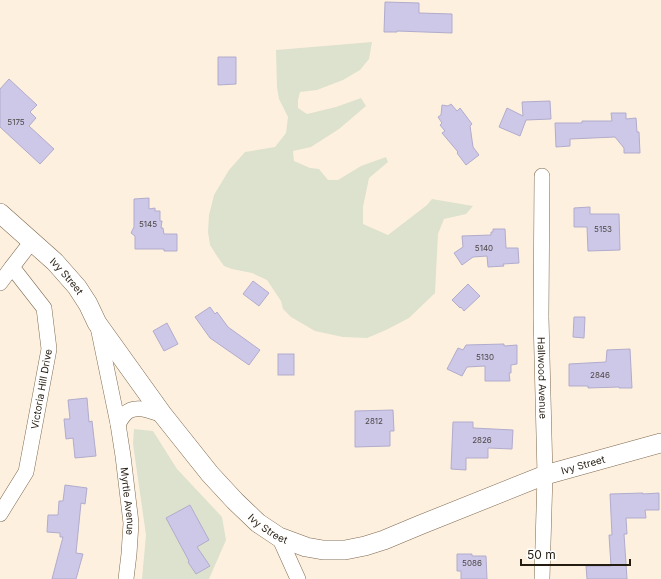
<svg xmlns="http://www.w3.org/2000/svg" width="661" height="579" font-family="Inter,sans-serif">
	<rect width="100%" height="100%" fill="#fef0df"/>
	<g fill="#dce2cd">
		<polygon points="372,42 369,59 360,70 343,80 317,90 300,92 298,100 298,108 307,114 336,107 361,98 366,106 339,129 311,147 293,151 294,161 310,168 319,169 328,180 338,180 361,166 386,157 388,162 369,178 363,207 363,224 388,235 427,205 432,199 473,206 466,214 444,219 438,234 435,293 409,318 386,330 367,338 343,337 315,331 291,317 283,309 281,301 267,280 252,273 232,269 224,266 217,256 210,245 208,232 209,215 214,195 229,170 245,152 275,147 286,133 288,117 279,99 277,87 276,50"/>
		<polygon points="134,429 153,431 177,469 222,517 226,540 209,579 142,579 146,535 133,444"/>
	</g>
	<g fill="#cdc7e8" stroke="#b1accc">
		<polygon points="385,2 419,3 419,13 452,14 452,33 397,31 397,32 384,32"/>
		<polygon points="218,57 236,57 236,84 218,85"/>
		<polygon points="9,79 37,105 30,112 36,118 29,126 54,149 40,164 0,127 0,89"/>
		<polygon points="550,101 551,119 526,120 520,136 499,127 507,108 523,116 522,102"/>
		<polygon points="451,104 457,111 460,108 472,124 470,126 473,147 479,155 466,165 457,153 458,152 442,133 445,131 440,125 442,123 438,117 441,115 442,105 448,106"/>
		<polygon points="611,113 626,113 626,119 636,118 637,132 639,132 640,153 624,153 624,148 615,137 570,139 570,146 556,147 555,123 582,123 582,121 612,121"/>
		<polygon points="149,198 149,209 155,208 155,211 160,211 160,221 162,221 161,228 163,228 164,234 177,234 177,251 164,251 164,249 135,249 135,236 131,233 134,227 134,199"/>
		<polygon points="590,207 590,214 619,214 620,250 588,251 587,227 574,227 574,208"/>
		<polygon points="493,229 505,229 506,248 518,248 519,263 503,264 504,266 488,267 487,256 473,257 462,265 454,253 463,247 462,236 491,235 491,232 493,232"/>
		<polygon points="253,281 269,293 259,306 243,294"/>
		<polygon points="468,284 480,296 464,311 461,307 460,308 452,300"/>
		<polygon points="210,307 215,314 217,312 228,327 260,350 249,365 210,338 195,317"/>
		<polygon points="574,317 585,317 584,338 573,337"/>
		<polygon points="167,323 178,344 164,351 153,331"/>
		<polygon points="504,344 504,346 517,345 517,364 511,365 511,373 509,373 510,381 485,381 485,366 467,367 462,376 447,369 458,348 463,350 466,345"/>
		<polygon points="630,349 632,388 619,388 619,387 588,388 588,386 569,386 569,364 606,362 607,350"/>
		<rect x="278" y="354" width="16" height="21"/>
		<polygon points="87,398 89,422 92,421 96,456 75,458 73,438 66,439 64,419 70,419 68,400"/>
		<polygon points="393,410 394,431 390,431 390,446 355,447 355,411"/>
		<polygon points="453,422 473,422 473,428 513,430 512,449 488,448 488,458 466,458 466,470 451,469"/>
		<polygon points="65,485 87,488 85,504 81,503 76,553 83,554 76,579 52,579 63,537 60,537 60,533 47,532 48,515 58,515 59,501 63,501"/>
		<polygon points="643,493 643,494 659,493 659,510 645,510 646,518 626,518 627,534 624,534 627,579 587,579 586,566 611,566 609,535 612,535 610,494"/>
		<polygon points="190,505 209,540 197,547 210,566 196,574 188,562 189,561 166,518"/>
		<polygon points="457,554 472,554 472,556 486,556 487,579 461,579 461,571 457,571"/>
	</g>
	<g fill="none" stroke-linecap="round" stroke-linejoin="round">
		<g stroke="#7d694f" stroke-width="16">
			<g id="minor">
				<path id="s1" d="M542,176L541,317L545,475L542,579"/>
				<polyline points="12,267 32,241"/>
				<polyline points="0,283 12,267 44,308 49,349 26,472 0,514"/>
				<path id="s2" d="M98,327L118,424L123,456L131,523L129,554L126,579"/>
				<path d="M118,424C120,421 122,417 125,414C135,403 152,412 163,415"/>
				<polyline points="279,537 298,579"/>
			</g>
		</g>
		<g stroke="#7d694f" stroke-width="20">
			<g id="tertiary">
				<path id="s3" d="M0,213L55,262L77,287L88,304L97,323L163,415L210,474L235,501L258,523L279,537L306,547L323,550H345L365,546L384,540L420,525L545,475L661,443"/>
			</g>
		</g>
		<use href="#minor" stroke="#fff" stroke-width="15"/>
		<use href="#tertiary" stroke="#fff" stroke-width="19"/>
	</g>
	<g text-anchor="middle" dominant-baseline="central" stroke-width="3" stroke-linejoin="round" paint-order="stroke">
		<g font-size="8" fill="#4e4747">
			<text x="16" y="122">5175</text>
			<text x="148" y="224">5145</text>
			<text x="603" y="229">5153</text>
			<text x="484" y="248">5140</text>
			<text x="485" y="357">5130</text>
			<text x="600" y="375">2846</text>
			<text x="374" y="421">2812</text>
			<text x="482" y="440">2826</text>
			<text x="472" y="563">5086</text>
		</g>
		<g font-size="10" fill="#241c11" stroke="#fff">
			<text stroke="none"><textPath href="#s3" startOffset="92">Ivy Street</textPath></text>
			<text stroke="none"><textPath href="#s1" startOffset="202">Hallwood Avenue</textPath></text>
			<text transform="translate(41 389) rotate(-80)">Victoria Hill Drive</text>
			<text stroke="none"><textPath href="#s3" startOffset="752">Ivy Street</textPath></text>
			<text stroke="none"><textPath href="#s2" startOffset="177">Myrtle Avenue</textPath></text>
			<text stroke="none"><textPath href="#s3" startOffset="417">Ivy Street</textPath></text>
		</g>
	</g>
	<path d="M521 559v6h109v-6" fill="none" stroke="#241c11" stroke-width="2"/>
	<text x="527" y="559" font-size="12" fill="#241c11" stroke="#ffffff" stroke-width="3" paint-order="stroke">50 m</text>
</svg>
